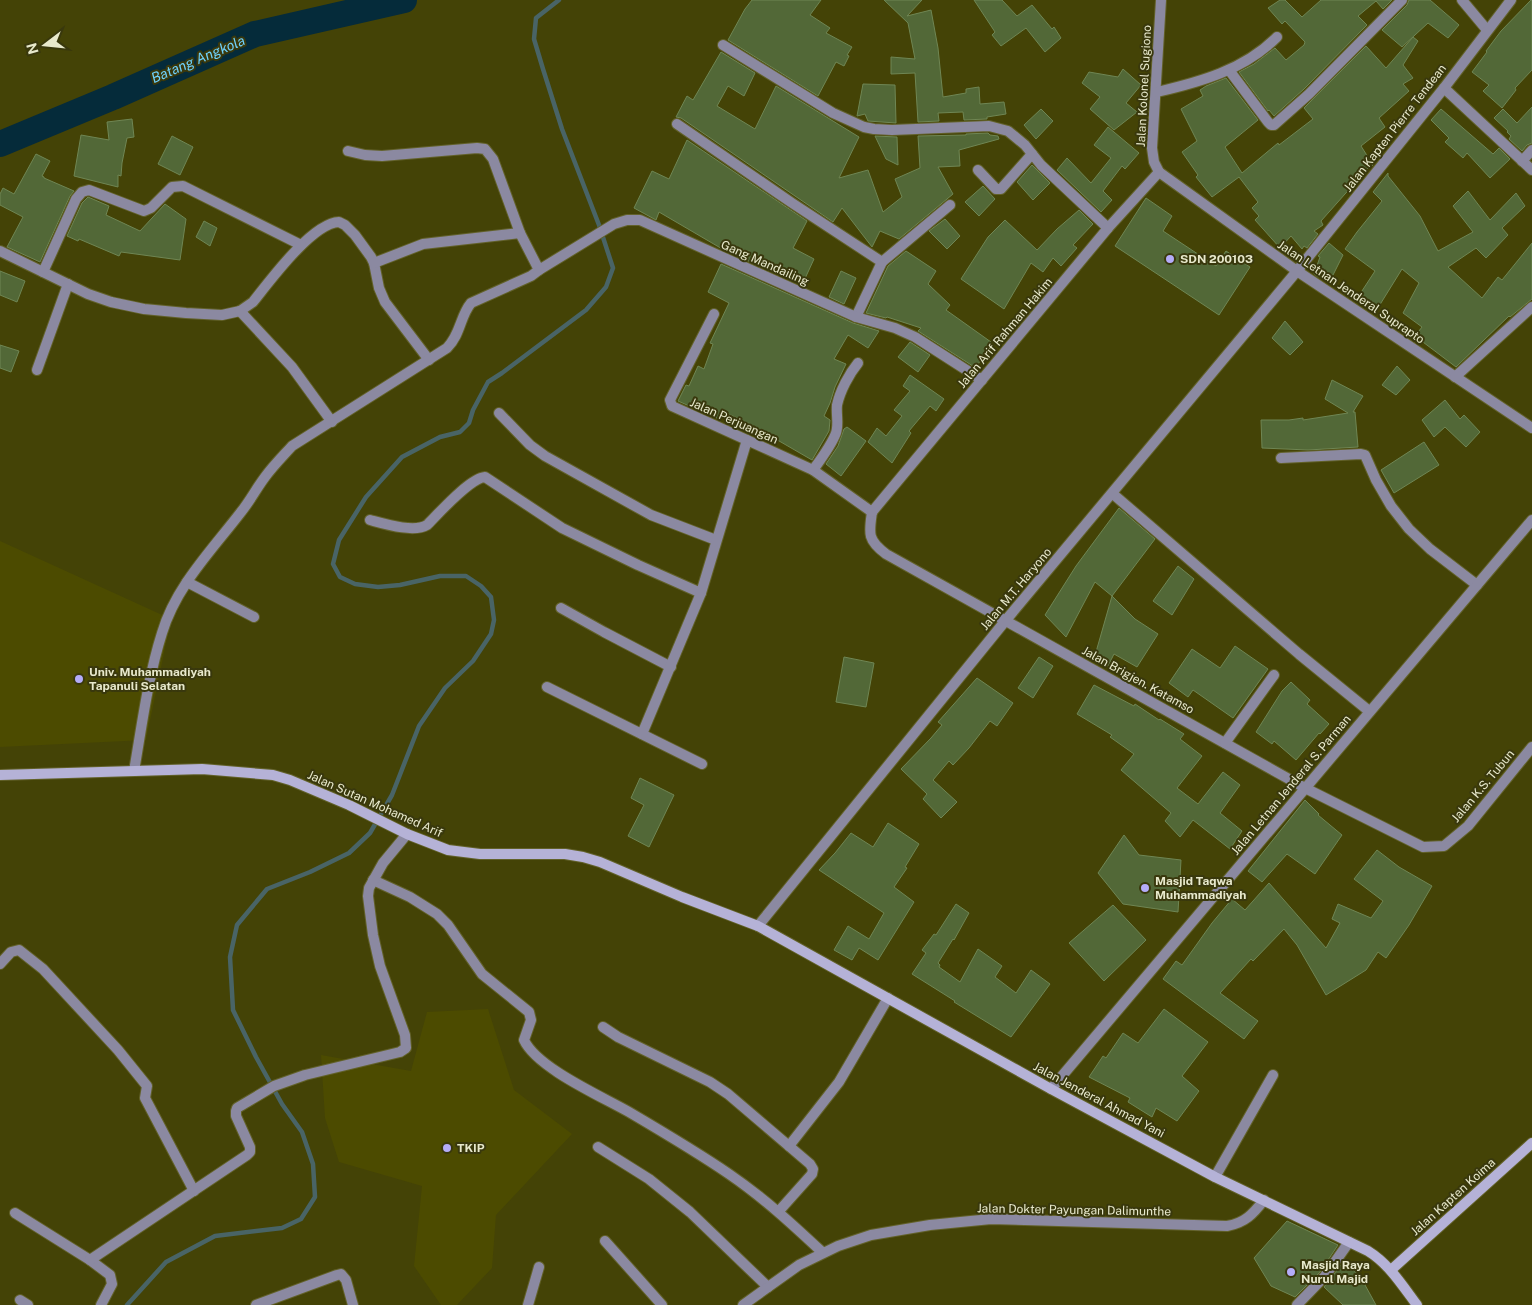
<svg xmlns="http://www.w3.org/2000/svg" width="1532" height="1305" font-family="'Public Sans',sans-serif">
	<rect width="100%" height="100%" fill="#444306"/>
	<g fill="#4c4b00">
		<polygon points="0,541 171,619 146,740 0,747"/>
		<polygon points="488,1009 514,1090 572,1134 496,1215 492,1268 457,1305 441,1305 414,1266 422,1186 339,1162 325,1118 321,1055 411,1071 427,1012"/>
	</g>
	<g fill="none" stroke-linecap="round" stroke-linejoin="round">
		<polyline stroke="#496466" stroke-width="4.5" points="127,1305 166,1262 215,1236 282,1228 301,1219 315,1197 313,1164 302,1132 282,1104 256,1057 233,1010 230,957 237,925 267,889 310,872 349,853 370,833 392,795 419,726 445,688 473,661 491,634 494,620 491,597 481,586 466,576 440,576 400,585 378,587 355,584 340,577 333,564 339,540 366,497 402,457 440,437 460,432 469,423 473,410 488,382 502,373 586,310 606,287 613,268 599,225 562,129 543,69 534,39 536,18 559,0"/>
		<polyline stroke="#052b3a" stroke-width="26" points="0,144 113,97 255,34 404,0"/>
	</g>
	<g fill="#526837" stroke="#6f8654">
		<polygon points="752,0 821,0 810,15 830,28 826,33 852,47 847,55 849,56 844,66 836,62 818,96 728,40 745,9"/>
		<polygon points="884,0 922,0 907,16 931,10 938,48 943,97 966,93 966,89 979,87 980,104 1004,102 1006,114 987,117 987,119 964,120 963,112 938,113 939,121 918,122 915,73 891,74 891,57 915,59 908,23"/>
		<polygon points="974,0 1002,0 1017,16 1032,5 1052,29 1054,27 1061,38 1045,52 1026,28 1001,46 992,35 995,32"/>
		<polygon points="1280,0 1285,0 1302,17 1321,0 1392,0 1383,9 1376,1 1358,16 1367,25 1304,89 1274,116 1269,110 1268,111 1239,72 1254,64 1275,48 1286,60 1304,45 1305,42 1285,21 1282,24 1268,8"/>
		<polygon points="1409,0 1430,0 1459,25 1448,38 1428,23 1402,47 1382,30 1407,5"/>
		<polygon points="1531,0 1532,0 1532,70 1515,88 1516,90 1502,108 1483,91 1489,85 1472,72 1487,52 1486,51 1501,31"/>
		<polygon points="1413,37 1418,41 1403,65 1413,78 1403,84 1409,91 1379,118 1385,127 1361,146 1373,165 1349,180 1353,185 1321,221 1323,225 1314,231 1318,234 1307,248 1304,246 1302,249 1291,236 1280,248 1255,220 1259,216 1252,208 1258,202 1239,177 1212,197 1196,177 1198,175 1182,152 1197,141 1181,109 1203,96 1200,90 1206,86 1226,78 1258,120 1225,147 1242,173 1278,143 1279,145 1313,119 1304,108 1366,46 1386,68"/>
		<polygon points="721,52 755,73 744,96 728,86 717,106 755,129 776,86 859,137 839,178 868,170 883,212 902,197 895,179 920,168 918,136 966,135 966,134 988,133 990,135 998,136 999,139 959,150 960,166 938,167 953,194 899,239 880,231 872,247 842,208 833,222 681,118 676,117 687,96 693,100"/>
		<polygon points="1123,69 1141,85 1126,103 1137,112 1114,130 1090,109 1100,97 1082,83 1089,72 1118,77"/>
		<polygon points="863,84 895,85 896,123 868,121 865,114 857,116"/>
		<polygon points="1532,107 1532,143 1527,145 1522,151 1509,139 1511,136 1507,132 1508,131 1494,118 1503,109 1517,123"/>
		<polygon points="1041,109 1053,121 1036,139 1024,125"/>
		<polygon points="1441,109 1493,154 1499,148 1510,159 1490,178 1467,153 1463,158 1445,142 1449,138 1431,120"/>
		<polygon points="132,119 134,137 127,138 122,163 121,176 118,175 118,187 74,176 81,135 109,140 107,122"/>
		<polygon points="1108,127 1139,153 1125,169 1122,166 1103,191 1112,200 1101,212 1057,170 1067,158 1091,183 1111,158 1094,145"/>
		<polygon points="172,136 193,147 180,175 158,164"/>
		<polygon points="875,136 897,137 898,165 886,159"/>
		<polygon points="687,140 807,221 793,248 814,259 802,285 724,250 659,212 656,220 634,208 652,171 669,179"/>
		<polygon points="36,154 50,161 42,176 44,177 44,178 74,191 70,196 40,262 7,247 23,217 0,205 0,194 3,188 14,194"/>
		<polygon points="1032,165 1050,183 1033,200 1017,182"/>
		<polygon points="1388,173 1388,176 1420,216 1438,251 1473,232 1453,206 1468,191 1490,220 1516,193 1525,206 1502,228 1508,235 1486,258 1476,248 1448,267 1482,298 1498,277 1502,280 1532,243 1532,299 1510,317 1509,316 1456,367 1415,336 1422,327 1403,313 1419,283 1402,269 1376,311 1358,297 1375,271 1345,249 1357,232 1382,201 1373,192"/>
		<polygon points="983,186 995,199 979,216 965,202"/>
		<polygon points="88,197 109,206 106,215 140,231 165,204 186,219 180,260 121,252 119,256 79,239 78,241 67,236 82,203"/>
		<polygon points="1146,198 1172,216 1163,231 1216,266 1226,251 1250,267 1219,315 1115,246"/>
		<polygon points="1079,210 1093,224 1073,245 1077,248 1061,266 1053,258 1043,272 1031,263 1004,309 961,279 988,237 1005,220 1037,250 1057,229"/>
		<polygon points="945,219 960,236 947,249 929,231"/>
		<polygon points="204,221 217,228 210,246 196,237"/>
		<polygon points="1329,243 1343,255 1332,277 1326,273 1318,277 1314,274 1320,257 1318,256"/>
		<polygon points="906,251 936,271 928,284 950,305 946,310 991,342 976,368 918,331 921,328 887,317 886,318 866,313 888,266"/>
		<polygon points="721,264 853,323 879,331 868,348 848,335 834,359 846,364 835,387 830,403 824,416 830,420 829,431 812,460 748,423 722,411 719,419 678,401 686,385 689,386 698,366 704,369 713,344 710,343 729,303 708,292"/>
		<polygon points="0,271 25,281 17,302 0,295"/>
		<polygon points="841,271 856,278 844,304 829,297"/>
		<polygon points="1285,321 1303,342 1290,355 1272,338"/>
		<polygon points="910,342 930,355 918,372 898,357"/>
		<polygon points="0,345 19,351 11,372 0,368"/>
		<polygon points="1397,366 1410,380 1396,395 1382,385"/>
		<polygon points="910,375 944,399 936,411 930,406 909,431 911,433 892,463 868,442 877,428 886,436 902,416 894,410 910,391 903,386"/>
		<polygon points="1332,380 1363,396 1353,412 1355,412 1358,447 1308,450 1262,448 1261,420 1289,420 1303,418 1303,420 1348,413 1325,399"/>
		<polygon points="1445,400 1460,419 1464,415 1480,432 1466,447 1445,427 1434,437 1422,420"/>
		<polygon points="847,427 866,441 841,476 826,464 838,446 844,429"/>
		<polygon points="1424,442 1439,465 1394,493 1381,470"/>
		<polygon points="1119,508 1155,539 1112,596 1095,582 1066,637 1045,615 1076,566"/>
		<polygon points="1178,566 1194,579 1172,615 1153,601"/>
		<polygon points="1112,596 1135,619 1158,634 1137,667 1114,654 1108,666 1094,659"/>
		<polygon points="1235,646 1268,669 1233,718 1193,690 1188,697 1169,683 1192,649 1220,668"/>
		<polygon points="844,657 874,663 866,707 836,702"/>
		<polygon points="1039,657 1053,666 1033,698 1018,688"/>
		<polygon points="977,678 1013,703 997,726 990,721 969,748 953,765 949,761 933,780 957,802 941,818 923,799 927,794 901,769 931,738 942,725 938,722"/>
		<polygon points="1291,682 1310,700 1307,704 1329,724 1320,734 1319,733 1296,760 1274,741 1272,744 1256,732 1282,691"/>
		<polygon points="1094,685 1134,706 1135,704 1159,720 1160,719 1184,734 1180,739 1202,756 1177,788 1198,804 1223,772 1240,785 1220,813 1242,831 1230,849 1193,820 1180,837 1165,821 1171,813 1121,770 1134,754 1110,737 1112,735 1077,714"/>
		<polygon points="640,778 674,795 649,847 628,836 644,805 631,798"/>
		<polygon points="1305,800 1319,814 1318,815 1342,835 1315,874 1287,854 1262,882 1248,871"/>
		<polygon points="888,823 919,844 905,867 907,868 894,887 914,902 878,960 859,948 852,960 834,950 848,926 869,939 884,913 819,870 835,853 851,833 873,847"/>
		<polygon points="1124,835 1139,855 1181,860 1178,912 1123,904 1098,873"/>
		<polygon points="1377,850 1399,867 1432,886 1409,925 1386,958 1378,952 1366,970 1326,995 1297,945 1284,929 1253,961 1251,959 1220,993 1258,1021 1244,1039 1163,979 1176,961 1182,965 1212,923 1232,899 1245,910 1269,883 1326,948 1340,923 1332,919 1338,904 1371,918 1383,901 1354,879"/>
		<polygon points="956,904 969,913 954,940 953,939 938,963 940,965 939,967 960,982 978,949 1002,966 995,977 1016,993 1031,970 1050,984 1011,1037 954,1002 955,1001 912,974 926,953 922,950 934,934 936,935"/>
		<polygon points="1113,905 1146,940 1104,981 1069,943"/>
		<polygon points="1164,1009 1208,1042 1182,1076 1199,1091 1177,1121 1156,1108 1152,1117 1128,1102 1130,1098 1089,1077 1103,1056 1106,1058 1123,1033 1138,1043"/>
		<polygon points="1287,1221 1338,1245 1320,1272 1295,1297 1271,1286 1254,1258"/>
		<polygon points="1344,1261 1367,1283 1365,1285 1376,1305 1343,1305 1324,1287"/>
	</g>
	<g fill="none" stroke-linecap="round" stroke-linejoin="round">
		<g stroke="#62612a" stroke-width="12">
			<g id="street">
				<polyline points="1161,0 1152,148 1154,162 1159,172 1297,271 1532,428"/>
				<polyline points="1462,0 1487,30"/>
				<polyline points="723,45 833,113 864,127 874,129 892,130 989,126 1008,131 1025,145 1041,165 1108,228"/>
				<polyline points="1229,70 1268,122 1271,125 1274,125 1309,94 1402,0"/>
				<polyline points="1444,88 1532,170"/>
				<path d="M1157,92C1200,82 1244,70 1277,37"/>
				<polyline points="677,124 792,203 882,262 856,317"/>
				<polyline points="1522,161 1532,150"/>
				<polyline points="978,170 996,189 1001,189 1032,154"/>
				<path d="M0,251L88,294L111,302L144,309L186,313L222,315L240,311L253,302C269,282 312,223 339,222L345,225L355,235L371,257L374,263L379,288L385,302L429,360"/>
				<polyline points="882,262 950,205"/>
				<polyline points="374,263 423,244 520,233"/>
				<polyline points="539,270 614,224 627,220 640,220 856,317 895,328 915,337 982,380"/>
				<polyline points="43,272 76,199 82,192 89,190 144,211 151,208 172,187 183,186 301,245"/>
				<polyline points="240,311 292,367 332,422"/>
				<polyline points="714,314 670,400 672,406 813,470 872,512"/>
				<polyline points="37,370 68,284"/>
				<polyline points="1455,377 1532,307"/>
				<polyline points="499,413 530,445 545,456 651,515 716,540"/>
				<polyline points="1281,458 1361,454 1365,455 1376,480 1391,506 1409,529 1430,549 1477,585"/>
				<path d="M813,470C821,459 831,446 836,433C839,424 836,415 837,405C840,391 849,374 858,363"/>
				<polyline points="1113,494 1299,654 1369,711"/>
				<path d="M872,512C869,533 867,540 886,554L1305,788L1423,847L1444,846L1468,826L1532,747"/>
				<polyline points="872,512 1108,228 1159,172"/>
				<path d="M370,520C385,524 414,533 427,525C439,513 470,478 485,477L562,528L638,565L701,593"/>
				<polyline points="187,582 254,617"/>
				<polyline points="561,608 604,632 671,667"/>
				<polyline points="547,687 702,764"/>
				<polyline points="642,734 701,593 747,440"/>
				<polyline points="1225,743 1274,675"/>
				<path d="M134,771C142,725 148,677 162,633C176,586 212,550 241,512C250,501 256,489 265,477C273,466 283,456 292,446L447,348C461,334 460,316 471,303L531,276L539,270L520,233L493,159L485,149L477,148L382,156L365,155L348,151"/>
				<path d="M373,880L410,897L437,914L448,925L482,974L529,1012L531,1020L524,1040C537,1068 601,1096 629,1112C663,1132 697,1152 729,1174C764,1198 792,1224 822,1252"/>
				<polyline points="758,926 1006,620 1297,271 1444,88 1511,0"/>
				<polyline points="0,964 11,952 19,950 43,969 118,1050 147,1086 145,1098 194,1191"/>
				<polyline points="603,1027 618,1037 710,1082 728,1094 810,1164 813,1169 812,1174 779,1211"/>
				<polyline points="1051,1089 1532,520"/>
				<polyline points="789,1146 839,1082 888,998"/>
				<polyline points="598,1147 649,1179 690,1212 768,1287"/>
				<polyline points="1215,1177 1273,1075"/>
				<polyline points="15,1213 90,1260 110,1275 112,1284 101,1305"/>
				<polyline points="605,1241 662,1305"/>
				<polyline points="90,1260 247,1155 250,1152 250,1147 236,1116 236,1111 237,1108 274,1086 305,1075 400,1052 406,1048 405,1035 380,966 373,935 368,896 369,888 383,863 407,834"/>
				<polyline points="20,1300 28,1305"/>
				<polyline points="256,1305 337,1275 341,1274 346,1280 353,1305"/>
				<polyline points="528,1305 539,1267"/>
				<path d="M743,1305L799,1265L838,1246L871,1235L930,1225L991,1219L1227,1226C1245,1223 1253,1214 1264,1200"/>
				<polyline points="1297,1305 1325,1276 1349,1242"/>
			</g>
		</g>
		<g stroke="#62612a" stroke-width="12">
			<g id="secondary">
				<path d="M0,775L202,769L273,775L290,780L349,805L407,834L448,850L480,854H565L583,857L600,862L682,897L758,926L1051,1089L1215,1177L1368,1251C1389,1264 1402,1285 1417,1305"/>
				<polyline points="1391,1270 1532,1143"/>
			</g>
		</g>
		<use href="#street" stroke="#8b89a1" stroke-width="10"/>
		<use href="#secondary" stroke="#b5b2d7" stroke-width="10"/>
	</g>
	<g fill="#b4acf9" stroke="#39380d" stroke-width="2">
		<circle cx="1170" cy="259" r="5"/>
		<circle cx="79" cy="679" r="5"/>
		<circle cx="1145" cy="888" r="5"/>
		<circle cx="447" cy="1148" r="5"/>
		<circle cx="1291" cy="1272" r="5"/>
	</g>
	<g text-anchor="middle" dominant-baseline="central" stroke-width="4" stroke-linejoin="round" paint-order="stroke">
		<g font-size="12" fill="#e8e9cc" stroke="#39380d">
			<text transform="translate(1144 86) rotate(-87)">Jalan Kolonel Sugiono</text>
			<text transform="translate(1395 128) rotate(-52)">Jalan Kapten Pierre Tendean</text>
			<text transform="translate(765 263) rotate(24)">Gang Mandailing</text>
			<text transform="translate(1351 292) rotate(34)">Jalan Letnan Jenderal Suprapto</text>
			<text transform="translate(1005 333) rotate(-50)">Jalan Arif Rahman Hakim</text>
			<text transform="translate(734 421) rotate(24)">Jalan Perjuangan</text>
			<text transform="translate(1016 589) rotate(-50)">Jalan M.T. Haryono</text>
			<text transform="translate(1138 680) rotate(29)">Jalan Brigjen. Katamso</text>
			<text transform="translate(1291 785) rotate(-50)">Jalan Letnan Jenderal S. Parman</text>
			<text transform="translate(1483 786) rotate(-50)">Jalan K.S. Tubun</text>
			<text transform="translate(375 804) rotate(24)">Jalan Sutan Mohamed Arif</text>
			<text transform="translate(1099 1100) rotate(28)">Jalan Jenderal Ahmad Yani</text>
			<text transform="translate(1453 1197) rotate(-42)">Jalan Kapten Koima</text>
			<text transform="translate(1074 1210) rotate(1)">Jalan Dokter Payungan Dalimunthe</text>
		</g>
		<g font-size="12" font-weight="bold" fill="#e8e9cc" stroke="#39380d" text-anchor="start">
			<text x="1180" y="259">SDN 200103</text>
			<text x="89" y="672">Univ. Muhammadiyah<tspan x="89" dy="14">Tapanuli Selatan</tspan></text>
			<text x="1155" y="881">Masjid Taqwa<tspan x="1155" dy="14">Muhammadiyah</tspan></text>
			<text x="457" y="1148">TKIP</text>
			<text x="1301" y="1265">Masjid Raya<tspan x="1301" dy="14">Nurul Majid</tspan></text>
		</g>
		<g font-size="14" font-style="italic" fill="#6fd3ff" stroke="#39380d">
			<text transform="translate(198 59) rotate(-23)">Batang Angkola</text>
		</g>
	</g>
	<g transform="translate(45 45) rotate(254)" stroke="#39380d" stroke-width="4" paint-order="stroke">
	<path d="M0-4L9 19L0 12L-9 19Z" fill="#e8e9cc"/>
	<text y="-8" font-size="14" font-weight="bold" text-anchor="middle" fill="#e8e9cc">N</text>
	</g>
</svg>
